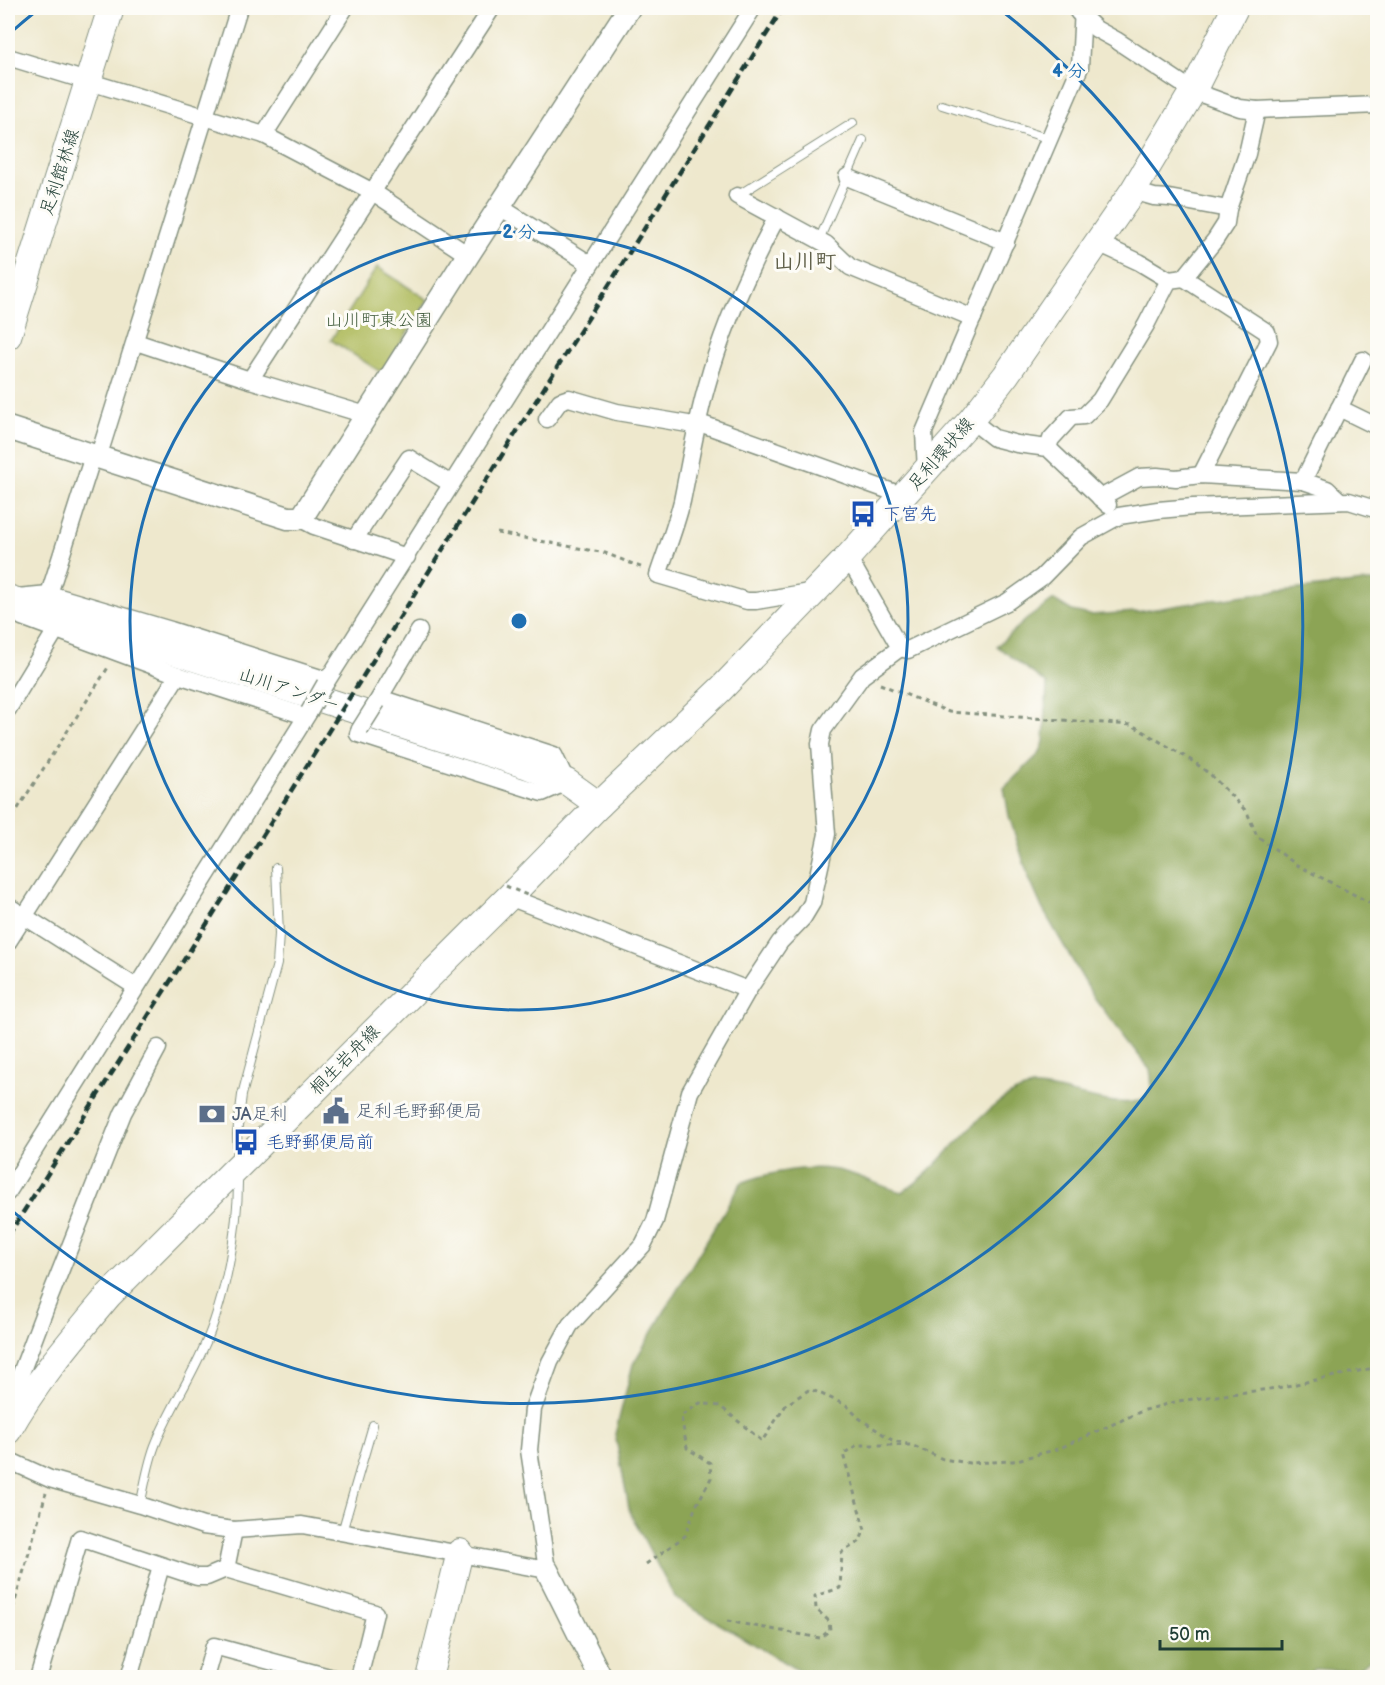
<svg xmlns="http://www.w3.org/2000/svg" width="1385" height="1685" font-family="'Balsamiq Sans','Klee One',sans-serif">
	<rect width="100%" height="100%" fill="#fdfcf7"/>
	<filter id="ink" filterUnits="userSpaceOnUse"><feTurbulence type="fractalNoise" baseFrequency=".0167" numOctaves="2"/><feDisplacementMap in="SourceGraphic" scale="12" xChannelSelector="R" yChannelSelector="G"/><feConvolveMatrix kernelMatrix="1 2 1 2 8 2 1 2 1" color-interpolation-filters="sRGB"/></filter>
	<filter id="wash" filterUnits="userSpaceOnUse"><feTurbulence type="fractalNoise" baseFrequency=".008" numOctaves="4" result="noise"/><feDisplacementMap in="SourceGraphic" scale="24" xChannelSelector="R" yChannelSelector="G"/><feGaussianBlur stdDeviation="1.35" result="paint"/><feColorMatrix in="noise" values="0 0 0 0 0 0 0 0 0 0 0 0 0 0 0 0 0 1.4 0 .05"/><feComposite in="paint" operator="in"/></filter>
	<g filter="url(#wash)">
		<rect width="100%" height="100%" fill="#eee8cd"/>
		<polygon fill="#b0bc5e" stroke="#687c49" stroke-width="1.5" points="377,267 428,300 382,373 331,340"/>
		<path fill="#8ca455" stroke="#567044" stroke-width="1.5" d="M1364,582H1378L1377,1653L1357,1671L1315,1669L1304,1678L809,1677L675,1598L630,1513L615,1434L633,1364L741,1183C770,1172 814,1163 845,1172C864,1177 882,1187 902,1192C945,1168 984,1095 1032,1087C1061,1083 1165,1134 1150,1070L1093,996L1042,908L1029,878L1009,816L1004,788L1039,754L1044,742L1047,684L997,646L1027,619L1054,600L1072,611L1090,615L1136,612L1245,595Z"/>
	</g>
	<g filter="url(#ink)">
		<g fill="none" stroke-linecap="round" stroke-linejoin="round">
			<g stroke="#869280" stroke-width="10">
				<g id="lane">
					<polyline points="942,105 1050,139"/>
					<polyline points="737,196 853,123"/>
					<polyline points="819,240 863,140"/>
					<polyline points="238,1159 237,1134 242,1095 277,964 279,934 276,868"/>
					<path d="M140,1505C145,1485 148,1462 156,1443C169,1411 189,1381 203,1349C225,1302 239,1226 238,1175"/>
					<polyline points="342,1532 373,1425"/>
				</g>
			</g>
			<g stroke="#869280" stroke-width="19">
				<g id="street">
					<polyline points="1078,12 1096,29 1116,40 1193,91 1240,108 1257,110 1378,105"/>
					<polyline points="8,57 264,135 373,192 468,255"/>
					<polyline points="264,135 345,8"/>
					<polyline points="847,177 1006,242"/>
					<polyline points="1133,191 1154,197 1169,198 1228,209"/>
					<polyline points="737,196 826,244 850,267 973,318"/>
					<polyline points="500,207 590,264"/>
					<path d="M777,217C748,271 723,326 707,385C696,423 690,462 682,501C676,526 666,551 658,575L747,601H756L815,591"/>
					<polyline points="1098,243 1139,262 1169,280"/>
					<polyline points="1184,278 1267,332 1269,341 1201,475"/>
					<polyline points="136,342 250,380 366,415"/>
					<polyline points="250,380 492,8"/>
					<polyline points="1339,408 1378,427"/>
					<polyline points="547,419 560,401 569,398 617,412 688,424 705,425 904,496"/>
					<polyline points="971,420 994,438 1017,444 1048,448 1108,505"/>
					<polyline points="1048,448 1051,439 1071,417 1084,416 1100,400 1146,325 1169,280 1184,278 1215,240 1226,223 1228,209 1247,154 1257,110"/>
					<polyline points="98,458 239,8"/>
					<polyline points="926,471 924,432 1080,67 1083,8"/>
					<polyline points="1303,481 1363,360"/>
					<polyline points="1100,498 1139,477 1157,476 1176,478 1201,475 1303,481 1327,489 1340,501"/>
					<polyline points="299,518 314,526 407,557"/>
					<polyline points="354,540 409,458 451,484"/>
					<polyline points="49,594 93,456"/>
					<polyline points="17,597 49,594 171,630 327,680"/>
					<polyline points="8,600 22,617 178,675 305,716"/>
					<polyline points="900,648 908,650 1007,602 1042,577 1081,537 1119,516 1158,510 1193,507 1349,501 1378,510"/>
					<polyline points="325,684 753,8"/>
					<polyline points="377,702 419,631"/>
					<polyline points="8,709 56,630"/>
					<polyline points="360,729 358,734 542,793 567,782 554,755 380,698"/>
					<polyline points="509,897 748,990"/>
					<polyline points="8,906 136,987"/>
					<polyline points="8,942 178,675"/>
					<polyline points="8,1192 309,712"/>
					<polyline points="21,1407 18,1381 46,1307 123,1113 158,1048"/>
					<polyline points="8,1460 50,1479 140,1505 203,1526 234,1530 302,1525 547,1570 529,1450 533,1409 550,1362 570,1325 643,1245 655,1221 690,1092 748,990 780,942 803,918 812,903 827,834 820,744 823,730 862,676 900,648 848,557"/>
					<polyline points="226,1569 375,1613 359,1678"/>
					<polyline points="38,1678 80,1538 197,1577 207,1577 226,1569 234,1530"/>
					<polyline points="129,1678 161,1566"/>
					<polyline points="205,1678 214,1646 333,1678"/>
				</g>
			</g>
			<g stroke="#869280" stroke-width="25">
				<g id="secondary">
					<polyline points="8,428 288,518 299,518 304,514 468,255 629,8"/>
					<polyline points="547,1570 601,1678"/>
				</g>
			</g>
			<g stroke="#869280" stroke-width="28">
				<g id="primary">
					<polyline points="8,336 111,8"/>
					<polyline points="8,598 528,766 567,782 599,805"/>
					<path d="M8,1431C35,1382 73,1338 109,1295L509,897L599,805L721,689L848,557L971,420L1006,375L1133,191L1193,91L1235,8"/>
					<polyline points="429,1678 460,1552"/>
				</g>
			</g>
			<g stroke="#869280" stroke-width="3" stroke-dasharray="4.5 4.5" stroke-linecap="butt">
				<polyline points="497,533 605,553 643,568"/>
				<polyline points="880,684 949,712 1132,725 1194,762 1211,775 1247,812 1257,836 1297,865 1378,907"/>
				<polyline points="8,824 109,666"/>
				<polyline points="646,1564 685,1536 695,1508 711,1478 710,1463 687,1448 681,1416 700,1403 720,1406 762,1441 786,1405 810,1389 846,1405 859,1418 892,1440 907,1444"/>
				<polyline points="727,1621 820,1638 830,1630 829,1621 816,1609 815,1596 840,1588 842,1552 859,1542 865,1530 843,1454 857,1445 911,1445 943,1459 969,1463 1013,1461 1058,1449 1142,1411 1178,1401 1277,1388 1378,1367"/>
				<polyline points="8,1626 46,1493"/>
			</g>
			<use href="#lane" stroke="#fff" stroke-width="8"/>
			<use href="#street" stroke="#fff" stroke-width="16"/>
			<use href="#secondary" stroke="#fff" stroke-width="22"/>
			<use href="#primary" stroke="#fff" stroke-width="26"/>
			<polyline stroke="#1f3d34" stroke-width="4.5" stroke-dasharray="9 4.5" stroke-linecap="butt" points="8,1236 245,864 783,8"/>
			<g stroke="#869280" stroke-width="19" stroke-linecap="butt">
				<g id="street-bridge">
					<polyline points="309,712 325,684"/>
					<polyline points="360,729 377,702"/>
				</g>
			</g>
			<polyline stroke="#869280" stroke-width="3" stroke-dasharray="4.5 4.5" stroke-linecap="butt" points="506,886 529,896"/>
			<use href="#street-bridge" stroke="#fff" stroke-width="16"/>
		</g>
	</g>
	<g fill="none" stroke="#1f6fb2" stroke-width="3">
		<circle cx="519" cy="621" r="389"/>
		<path d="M9 34A778 778 0 0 1 40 8M998 8A778 778 0 1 1 9 1208"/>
	</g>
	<defs>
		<g id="bus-bare" transform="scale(2.07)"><path d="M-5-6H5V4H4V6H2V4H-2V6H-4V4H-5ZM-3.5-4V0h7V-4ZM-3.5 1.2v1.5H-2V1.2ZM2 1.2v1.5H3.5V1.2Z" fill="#1a4fb4" stroke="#fdfcf7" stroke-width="2.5" paint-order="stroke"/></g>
		<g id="civic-bare" transform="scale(2.07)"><path d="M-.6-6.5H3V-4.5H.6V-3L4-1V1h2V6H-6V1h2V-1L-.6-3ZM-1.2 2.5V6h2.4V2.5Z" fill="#5c6f8a" stroke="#fdfcf7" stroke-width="2.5" paint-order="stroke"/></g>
		<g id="bank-bare" transform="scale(2.07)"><path d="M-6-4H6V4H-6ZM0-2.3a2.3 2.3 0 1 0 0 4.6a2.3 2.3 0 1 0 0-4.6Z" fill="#5c6f8a" stroke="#fdfcf7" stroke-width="2.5" paint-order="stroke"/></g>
	</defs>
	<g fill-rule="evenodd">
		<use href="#bus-bare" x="863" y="514"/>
		<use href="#civic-bare" x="336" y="1111"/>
		<use href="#bank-bare" x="212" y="1114"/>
		<use href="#bus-bare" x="246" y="1142"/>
	</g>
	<g text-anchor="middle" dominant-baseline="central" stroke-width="6" stroke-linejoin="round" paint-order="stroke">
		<g font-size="18" fill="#1f3d34" stroke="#fdfcf7">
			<text transform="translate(60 172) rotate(-72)">足利館林線</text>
			<text transform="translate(941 454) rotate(-49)">足利環状線</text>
			<text transform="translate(289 690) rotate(18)">山川アンダー</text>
			<text transform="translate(345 1060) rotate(-45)">桐生岩舟線</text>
		</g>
		<g font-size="18" fill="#435d3e" stroke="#fdfcf7">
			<text x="379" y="320">山川町東公園</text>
		</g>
		<g font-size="18" fill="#164399" stroke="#fdfcf7" text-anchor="start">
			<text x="883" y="514">下宮先</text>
			<text x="266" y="1142">毛野郵便局前</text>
		</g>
		<g font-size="18" fill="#4e5e75" stroke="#fdfcf7" text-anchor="start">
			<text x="356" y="1111">足利毛野郵便局</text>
			<text x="232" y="1114">JA足利</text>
		</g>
		<g font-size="21" font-weight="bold" fill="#606049" stroke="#fdfcf7">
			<text x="805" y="261">山川町</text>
		</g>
	</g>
	<circle cx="519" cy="621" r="9" fill="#1f6fb2" stroke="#fdfcf7" stroke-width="3"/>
	<g font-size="18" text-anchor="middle" font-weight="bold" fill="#1f6fb2" stroke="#fdfcf7" stroke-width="6" stroke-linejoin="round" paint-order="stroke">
		<text x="1069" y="77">4 分</text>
		<text x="519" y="238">2 分</text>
	</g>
	<rect width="1385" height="1685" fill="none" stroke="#fdfcf7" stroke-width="30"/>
	<path d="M1160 1640v9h122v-9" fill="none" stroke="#1f3d34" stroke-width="3"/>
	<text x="1169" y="1640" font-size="18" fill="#1f3d34" stroke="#fdfcf7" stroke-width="4.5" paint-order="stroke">50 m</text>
</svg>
